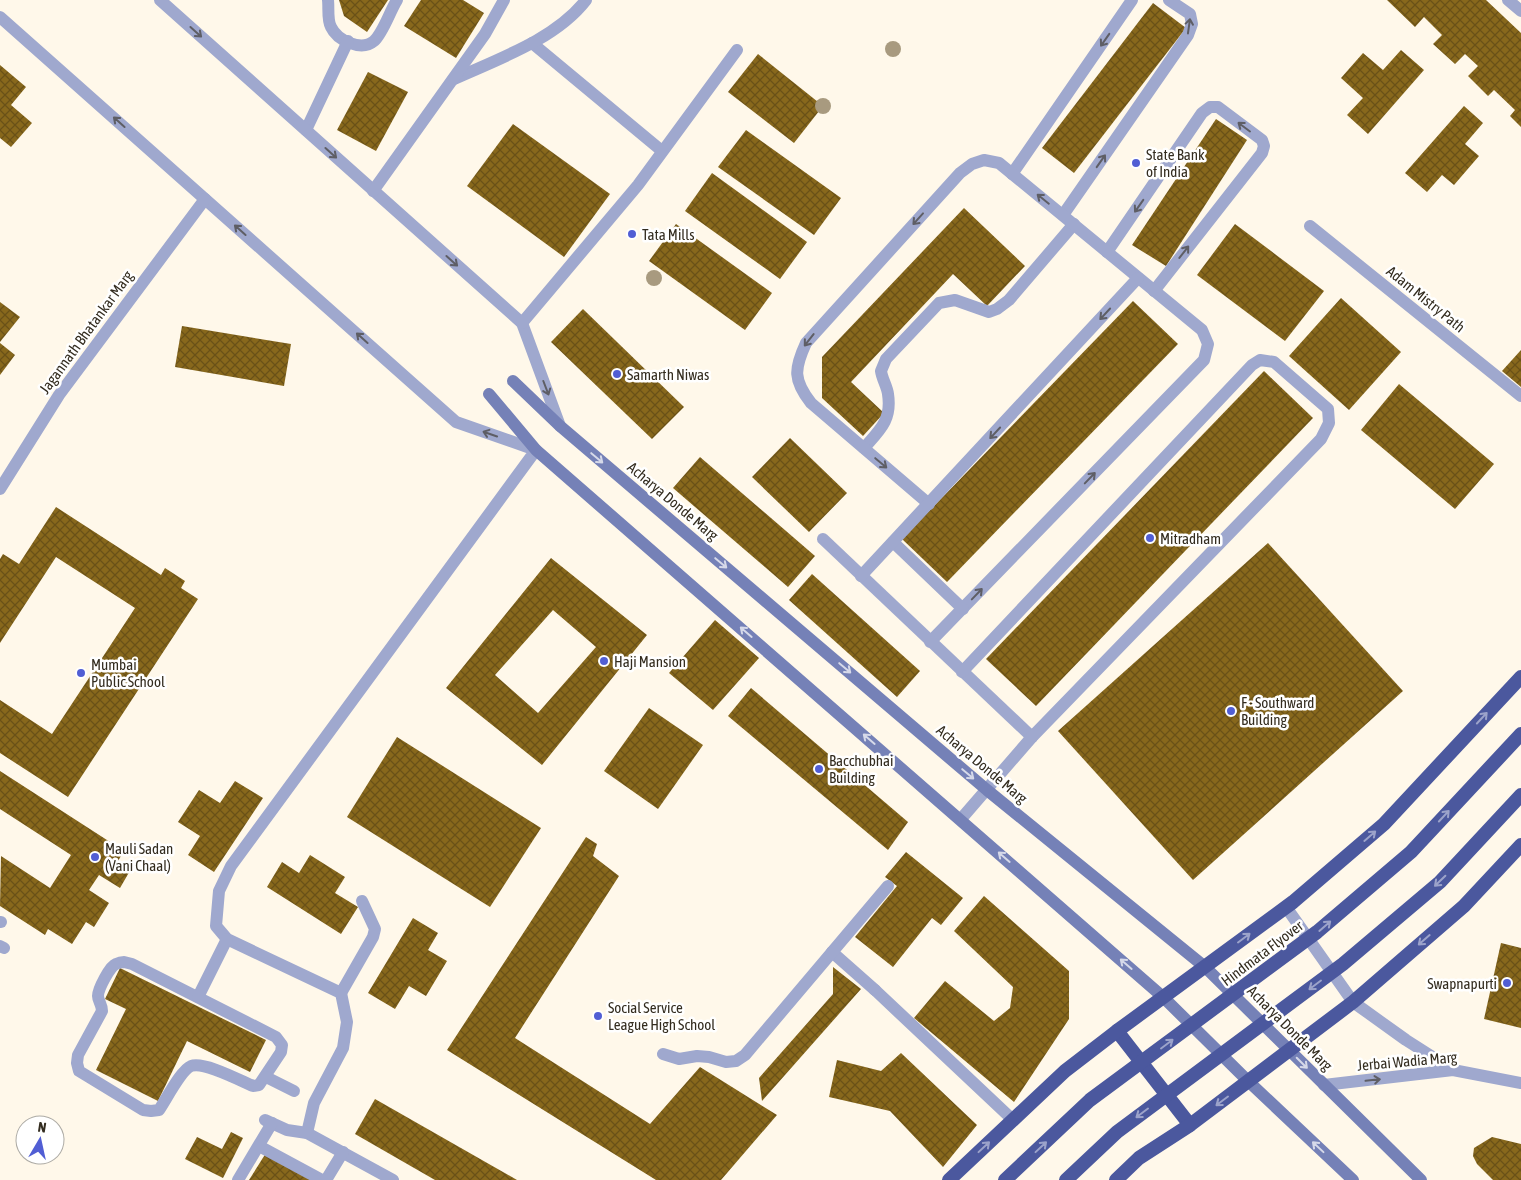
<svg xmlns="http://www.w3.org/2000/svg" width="1521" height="1180" font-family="'Asap Condensed',sans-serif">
	<defs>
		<pattern id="building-cross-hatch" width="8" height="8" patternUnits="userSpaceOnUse" patternTransform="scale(1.25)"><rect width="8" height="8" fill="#88681c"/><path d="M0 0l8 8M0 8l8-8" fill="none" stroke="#6a5117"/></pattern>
	</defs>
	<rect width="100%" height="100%" fill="#fff8ea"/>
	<g fill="url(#building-cross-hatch)" fill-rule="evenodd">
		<polygon points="339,0 388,0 367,32 344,16"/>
		<polygon points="421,0 463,0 484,13 456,58 404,26"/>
		<polygon points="1387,0 1486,0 1521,33 1521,127 1510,116 1515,110 1494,90 1488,96 1468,76 1478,66 1465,54 1455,64 1433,44 1442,35 1424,17 1415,27"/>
		<polygon points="1153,3 1186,28 1074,173 1042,148"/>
		<polygon points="1401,50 1424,70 1368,134 1347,115 1363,98 1341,78 1363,53 1383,70"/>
		<polygon points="758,54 823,106 794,143 728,92"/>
		<polygon points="0,65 26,87 11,105 32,123 11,147 0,138"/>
		<polygon points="368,72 408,92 376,151 337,130"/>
		<polygon points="1464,106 1483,123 1465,144 1479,156 1454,185 1442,175 1427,192 1405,173"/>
		<polygon points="1216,119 1247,140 1166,266 1132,245"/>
		<polygon points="513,124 610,194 564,257 467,186"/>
		<polygon points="746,130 841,198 814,235 718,167"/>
		<polygon points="712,173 807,242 780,279 685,211"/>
		<polygon points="964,208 1025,266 987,306 953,274 851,382 884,413 863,436 822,398 822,357"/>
		<polygon points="676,224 772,293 745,330 649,261"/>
		<polygon points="1235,224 1324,291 1285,341 1197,275"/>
		<polygon points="1341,298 1401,352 1349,410 1289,356"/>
		<polygon points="1133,301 1178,344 947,582 902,539"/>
		<polygon points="0,302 20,317 0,342"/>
		<polygon points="583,309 684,407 652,439 551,342"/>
		<polygon points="182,326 291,344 284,386 175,367"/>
		<polygon points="0,343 15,355 0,375"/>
		<polygon points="1521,350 1521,387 1502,371"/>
		<polygon points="1264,371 1313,418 1036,706 986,659"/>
		<polygon points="1399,384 1494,464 1455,509 1361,430"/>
		<polygon points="790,438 847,493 809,532 752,477"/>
		<polygon points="700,457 815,556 788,587 673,488"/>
		<polygon points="56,507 161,575 165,568 185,581 181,588 198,599 68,797 0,753 0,700 52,734 135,608 56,557 0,643 0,559 3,554 19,564"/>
		<polygon points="1268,543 1403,691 1193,880 1058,731"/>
		<path d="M551,558L647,635L542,765L446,688ZM553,610L596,647L538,713L495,675Z"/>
		<polygon points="812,574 920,671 897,697 789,600"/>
		<polygon points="715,620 759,658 713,710 669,673"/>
		<polygon points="751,688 908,822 888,850 728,716"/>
		<polygon points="649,708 703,745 658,809 604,771"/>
		<polygon points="397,737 541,828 490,907 347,817"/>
		<polygon points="0,771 124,851 118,861 131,869 120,888 99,875 89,890 109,903 94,927 86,922 72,944 48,929 45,935 0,906 1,856 50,888 71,855 0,809"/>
		<polygon points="235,781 263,798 214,872 188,855 200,836 178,822 199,790 220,803"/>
		<polygon points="586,837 597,844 593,856 619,876 515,1038 650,1124 700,1067 777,1115 721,1180 656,1180 447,1050"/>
		<polygon points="906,852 963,898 941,925 932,918 893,967 855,937 897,886 885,877"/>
		<polygon points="310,855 345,877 335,893 358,907 341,934 267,887 282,862 299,873"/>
		<polygon points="984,896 1069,971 1069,1019 1014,1102 914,1018 945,981 994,1021 1010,1008 1013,987 954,931"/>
		<polygon points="413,918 438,933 428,950 447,961 426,996 409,986 395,1009 368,993"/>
		<polygon points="1501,943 1521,948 1521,1028 1484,1019"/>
		<polygon points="833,967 861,989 762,1101 759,1078 833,994"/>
		<polygon points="120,968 266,1040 250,1072 187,1041 158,1101 96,1070 126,1009 105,999"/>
		<polygon points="901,1053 977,1125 943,1167 890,1111 829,1097 837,1060 881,1071"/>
		<polygon points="375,1099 517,1180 435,1180 355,1134"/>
		<polygon points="231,1132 243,1138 223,1178 185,1159 197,1137 222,1149"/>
		<polygon points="1492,1137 1521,1144 1521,1180 1493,1180 1477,1164 1473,1156 1474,1148"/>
		<polygon points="266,1153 316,1180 249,1180"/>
	</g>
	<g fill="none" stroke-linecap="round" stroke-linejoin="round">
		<g stroke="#9fa8ce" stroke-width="12">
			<path d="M328,0C329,8 327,20 331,27C337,40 361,52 374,41C383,33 390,11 397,0"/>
			<polyline points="306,130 348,41"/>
			<polyline points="0,922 1,922"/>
			<polyline points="832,952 875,990"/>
			<polyline points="663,1054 679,1059 697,1056 709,1057 726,1062 736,1061 745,1055 888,886"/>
		</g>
		<g stroke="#9fa8ce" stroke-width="12">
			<polyline points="160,0 522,323 560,426"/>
			<polyline points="1508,0 1521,11"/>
			<polyline points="0,17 456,422 536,450 231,866 219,891 216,926 227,939 341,993 347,1022 343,1048 314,1103 307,1133"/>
			<polyline points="532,43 662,151"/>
			<path d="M454,79C498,59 556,39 586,0"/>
			<polyline points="1012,174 1132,0"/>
			<polyline points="373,191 485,34 504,0"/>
			<polyline points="1063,215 1188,35 1192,24 1190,14 1169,0"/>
			<polyline points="1310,226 1521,396"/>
			<polyline points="1107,252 1202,113 1210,107 1218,107 1262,140 1264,146 1262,153 1154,291"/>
			<polyline points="522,323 638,185 737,50"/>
			<path d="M864,448C880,430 892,420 888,394C887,386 882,379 881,371L886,359L939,303L955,300L989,312L997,309L1009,300L1074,224"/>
			<polyline points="0,489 59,395 205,199"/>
			<path d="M929,504L811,403C793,380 794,369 806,343L960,173L972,164L984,160L999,163L1202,330L1208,344L1204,360L930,642"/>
			<polyline points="823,539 1032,737"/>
			<polyline points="893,542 963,609"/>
			<polyline points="861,576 1138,278"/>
			<polyline points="961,819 1032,737 1321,439 1329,423 1328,409 1274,362 1260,360 1252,365 962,672"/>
			<polyline points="0,946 4,948"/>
			<path d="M124,962L132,964L276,1037L282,1045L281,1052L259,1085L253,1086C241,1081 204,1061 191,1066C181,1070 166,1100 159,1110L151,1111L143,1110L79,1071L77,1063L78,1055L102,1011C102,1004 98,1001 98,996C98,989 110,966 116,964C118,963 121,962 124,962Z"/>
			<polyline points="875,990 1013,1120"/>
			<polyline points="341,993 373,937 375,929 362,901"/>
			<polyline points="198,997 227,939"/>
			<polyline points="266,1077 294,1091"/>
			<polyline points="265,1120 287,1130 307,1133 393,1180"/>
			<polyline points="259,1146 322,1180"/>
			<polyline points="238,1180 272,1123"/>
			<polyline points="326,1180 343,1152"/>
		</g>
		<g stroke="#9fa8ce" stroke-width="12">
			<polyline points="1286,907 1353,1002 1406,1040 1453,1070"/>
			<polyline points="1324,1085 1453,1070 1521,1083"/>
		</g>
		<g stroke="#7581b7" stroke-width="12">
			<polyline points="513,381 560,426 987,790 1205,967 1421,1180"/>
			<polyline points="489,394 536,450 1163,997 1248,1081 1353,1180"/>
		</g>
		<g stroke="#4b589e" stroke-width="14">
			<polyline points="1117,1031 1190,1125"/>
			<polyline points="949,1180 1065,1071 1117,1031 1293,902 1384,824 1521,677"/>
			<polyline points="1116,1180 1139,1158 1190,1125 1353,1002 1464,906 1521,845"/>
		</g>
		<g stroke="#4b589e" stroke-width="14">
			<polyline points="1005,1180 1090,1100 1317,932 1411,852 1521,734"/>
			<polyline points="1066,1180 1117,1132 1343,964 1440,882 1521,795"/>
		</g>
	</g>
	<g fill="#a89a7f">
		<circle cx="893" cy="49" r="8"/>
		<circle cx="823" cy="106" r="8"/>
		<circle cx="654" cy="278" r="8"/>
	</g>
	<defs><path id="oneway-shaft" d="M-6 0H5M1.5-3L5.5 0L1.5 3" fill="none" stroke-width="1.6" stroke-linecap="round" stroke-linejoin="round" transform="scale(1.25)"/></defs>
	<g stroke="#5e5e65">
		<use href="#oneway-shaft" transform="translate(1189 26) rotate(-82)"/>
		<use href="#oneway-shaft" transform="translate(196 32) rotate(42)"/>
		<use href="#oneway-shaft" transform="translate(1105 40) rotate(125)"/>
		<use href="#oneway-shaft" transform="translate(119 122) rotate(-138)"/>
		<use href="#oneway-shaft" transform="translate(1244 127) rotate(-143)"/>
		<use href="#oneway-shaft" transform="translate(331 153) rotate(42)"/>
		<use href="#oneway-shaft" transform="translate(1101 161) rotate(-55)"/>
		<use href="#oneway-shaft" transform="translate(1043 199) rotate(-141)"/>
		<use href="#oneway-shaft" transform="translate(1139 206) rotate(125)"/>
		<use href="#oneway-shaft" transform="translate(918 219) rotate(132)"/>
		<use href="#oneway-shaft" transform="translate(240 230) rotate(-138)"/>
		<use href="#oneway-shaft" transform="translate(1184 252) rotate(-52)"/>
		<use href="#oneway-shaft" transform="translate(452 261) rotate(42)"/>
		<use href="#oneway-shaft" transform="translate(1105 314) rotate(133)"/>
		<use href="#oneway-shaft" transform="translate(362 338) rotate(-138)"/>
		<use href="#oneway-shaft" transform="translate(809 340) rotate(128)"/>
		<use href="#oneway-shaft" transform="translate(546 388) rotate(69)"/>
		<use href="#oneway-shaft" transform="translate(995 433) rotate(133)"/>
		<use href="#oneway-shaft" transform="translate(490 434) rotate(-161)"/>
		<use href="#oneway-shaft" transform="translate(881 463) rotate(40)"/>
		<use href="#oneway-shaft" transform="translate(1090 478) rotate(-46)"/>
		<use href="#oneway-shaft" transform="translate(977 594) rotate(-46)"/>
		<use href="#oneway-shaft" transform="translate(1373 1080) rotate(-6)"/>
	</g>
	<g stroke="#d6d9e9">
		<use href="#oneway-shaft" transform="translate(597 458) rotate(40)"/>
		<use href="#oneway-shaft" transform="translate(721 563) rotate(40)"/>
		<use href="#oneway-shaft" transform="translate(746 632) rotate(-139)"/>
		<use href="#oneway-shaft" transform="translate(845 668) rotate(40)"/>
		<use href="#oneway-shaft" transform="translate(869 739) rotate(-139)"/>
		<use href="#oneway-shaft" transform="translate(968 774) rotate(40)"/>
		<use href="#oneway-shaft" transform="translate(1004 857) rotate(-139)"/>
		<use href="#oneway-shaft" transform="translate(1126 964) rotate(-139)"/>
		<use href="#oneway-shaft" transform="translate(1302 1063) rotate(45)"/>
		<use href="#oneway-shaft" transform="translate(1318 1147) rotate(-137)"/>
	</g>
	<g stroke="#9ca3ca">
		<use href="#oneway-shaft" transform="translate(1482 718) rotate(-47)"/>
		<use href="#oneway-shaft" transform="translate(1444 816) rotate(-47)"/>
		<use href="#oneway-shaft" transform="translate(1370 836) rotate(-41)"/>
		<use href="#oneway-shaft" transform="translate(1440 881) rotate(136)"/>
		<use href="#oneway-shaft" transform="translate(1325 926) rotate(-41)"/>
		<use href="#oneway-shaft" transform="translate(1244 938) rotate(-37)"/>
		<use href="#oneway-shaft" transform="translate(1424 940) rotate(139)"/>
		<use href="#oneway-shaft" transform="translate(1315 985) rotate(143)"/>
		<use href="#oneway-shaft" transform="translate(1167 1044) rotate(-37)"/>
		<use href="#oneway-shaft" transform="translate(1222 1101) rotate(143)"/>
		<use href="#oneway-shaft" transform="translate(1142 1113) rotate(143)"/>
		<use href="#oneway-shaft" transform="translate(984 1147) rotate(-43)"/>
		<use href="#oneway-shaft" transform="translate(1041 1147) rotate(-43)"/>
	</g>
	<g fill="#515ed4" stroke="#fff" stroke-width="2">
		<circle cx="1136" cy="163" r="5"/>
		<circle cx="632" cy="234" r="5"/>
		<circle cx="617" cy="374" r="5"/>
		<circle cx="1150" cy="538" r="5"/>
		<circle cx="604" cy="661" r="5"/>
		<circle cx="81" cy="673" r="5"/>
		<circle cx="1231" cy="711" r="5"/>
		<circle cx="819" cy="769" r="5"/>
		<circle cx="95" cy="857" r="5"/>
		<circle cx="1507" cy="983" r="5"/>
		<circle cx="598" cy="1016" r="5"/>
	</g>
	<g text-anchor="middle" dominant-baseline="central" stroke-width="5" stroke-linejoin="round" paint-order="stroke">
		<g font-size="15" fill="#332c1f" stroke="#fff" text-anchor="start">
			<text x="1146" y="154">State Bank<tspan x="1146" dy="17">of India</tspan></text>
			<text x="642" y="234">Tata Mills</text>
			<text x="627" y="374">Samarth Niwas</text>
			<text x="1160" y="538">Mitradham</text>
			<text x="614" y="661">Haji Mansion</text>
			<text x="91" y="664">Mumbai<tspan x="91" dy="17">Public School</tspan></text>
			<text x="1241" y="702">F - Southward<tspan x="1241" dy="17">Building</tspan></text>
			<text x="829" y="760">Bacchubhai<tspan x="829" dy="17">Building</tspan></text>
			<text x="105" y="848">Mauli Sadan<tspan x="105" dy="17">(Vani Chaal)</tspan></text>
			<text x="1497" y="983" text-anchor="end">Swapnapurti</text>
			<text x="608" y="1007">Social Service<tspan x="608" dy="17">League High School</tspan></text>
		</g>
		<g font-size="15" fill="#332c1f" stroke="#fff">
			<text transform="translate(1426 299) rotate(39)">Adam Mistry Path</text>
			<text transform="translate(86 332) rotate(-54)">Jagannath Bhatankar Marg</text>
			<text transform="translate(673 501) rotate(40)">Acharya Donde Marg</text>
			<text transform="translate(982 764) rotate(40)">Acharya Donde Marg</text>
			<text transform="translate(1262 953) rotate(-37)">Hindmata Flyover</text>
			<text transform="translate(1290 1028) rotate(45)">Acharya Donde Marg</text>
			<text transform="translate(1407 1061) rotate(-5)">Jerbai Wadia Marg</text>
		</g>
	</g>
	<g transform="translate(40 1140) rotate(9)"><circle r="24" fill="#ffffff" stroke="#adaba5"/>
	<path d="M0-4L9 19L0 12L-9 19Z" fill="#515ed4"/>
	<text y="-8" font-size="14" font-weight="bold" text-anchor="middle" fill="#332c1f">N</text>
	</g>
</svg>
